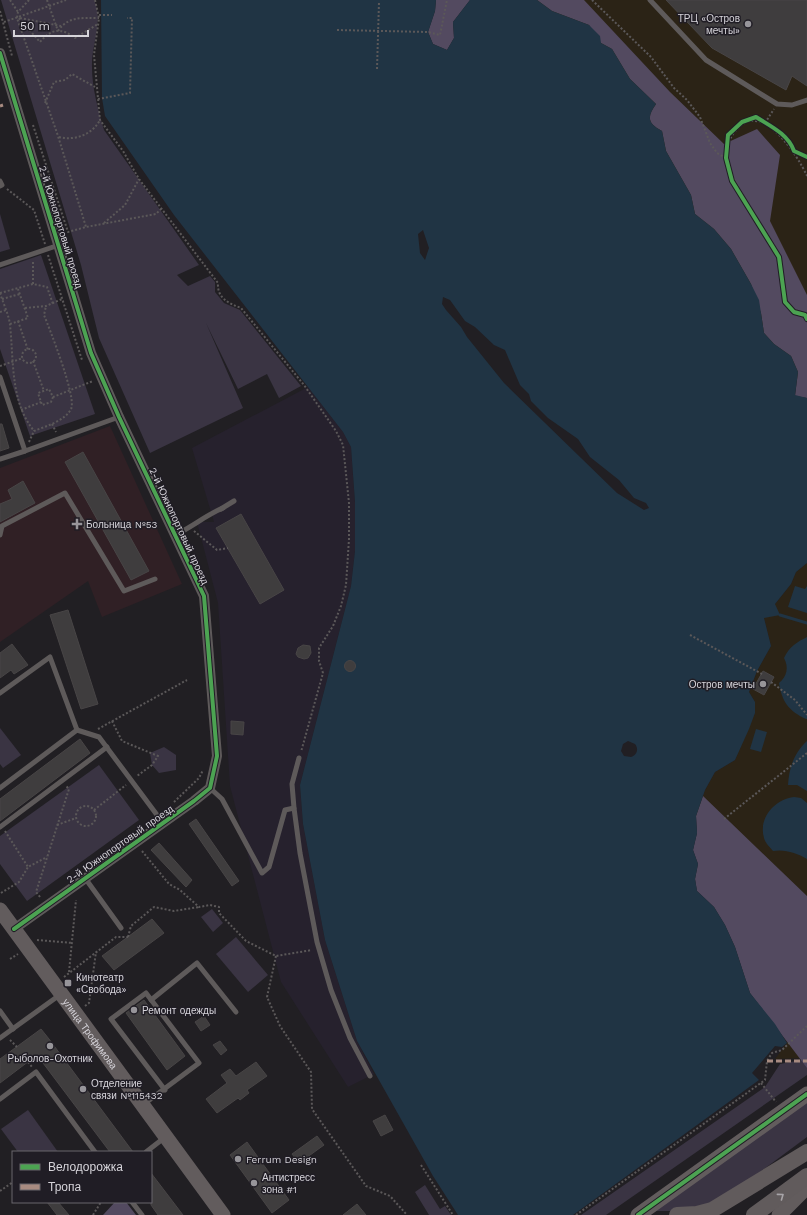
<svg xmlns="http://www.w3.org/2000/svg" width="807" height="1215" font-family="'Work Sans',sans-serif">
	<rect width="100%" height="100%" fill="#211f23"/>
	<g fill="#2b2316">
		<polygon points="537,0 807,0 807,398"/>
		<polygon points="807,563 807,1058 775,1059 787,1043 696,816 705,790 715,772 735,760 755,713 755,702 749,692 757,671 771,646 764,618 791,584 796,572"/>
	</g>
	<polygon fill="#26212d" points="308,387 343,432 351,447 355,502 355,551 351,586 300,785 303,824 325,940 357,1041 374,1074 348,1087 281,982 230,786 218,603 197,522 214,522 192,448"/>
	<polygon fill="#302025" points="110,426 182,584 102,617 88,581 0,642 0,468"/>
	<g fill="#3a3443">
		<path d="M1,0H94C104,20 91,46 92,67C92,88 98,109 104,130L199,265L177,275L188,286L210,276L215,282V292L224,303L240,310L301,386L279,398L267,374L238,389L206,323L243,408L150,453L99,338L81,265Z"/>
		<polygon points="0,214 10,249 0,252"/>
		<polygon points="41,255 95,414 30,436 0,349 0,269"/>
		<polygon points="0,728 21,755 3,768 0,764"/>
		<polygon points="164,747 176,755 176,770 159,773 152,765 150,753"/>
		<polygon points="99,765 139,820 27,901 0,864 0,836"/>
		<polygon points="212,909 223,923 213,932 201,917"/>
		<polygon points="236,937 268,975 248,992 216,954"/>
		<polygon points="807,1059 807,1075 606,1215 581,1215 765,1087 780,1064"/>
		<polygon points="807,1102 807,1137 745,1183 711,1204 673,1211 653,1211"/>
		<polygon points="28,1110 58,1152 18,1152 1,1129"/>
		<polygon points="425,1185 440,1209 445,1206 451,1215 429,1215 415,1192"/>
	</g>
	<g fill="#534a60">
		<polygon points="436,0 470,0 453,22 454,38 447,50 433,44 428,32 435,11"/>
		<path d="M537,0H584L670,92L724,144L757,129L780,155L770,221L807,295V398L795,396L798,372L791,356L774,344L764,333L761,313L751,284L731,249L714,229L695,214L691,195L666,151L662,131C647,123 647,117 656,104L630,79L612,49L601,43L589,25L552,11Z"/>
		<polygon points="703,796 807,896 807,1068 750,993 735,947 725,925 714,907 697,891 695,879 698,864 693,850 697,833 696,816"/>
		<polygon points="115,1202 126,1202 136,1215 103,1215"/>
	</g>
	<g fill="#203444" fill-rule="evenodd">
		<path d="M101,0H436L435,11L428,32L433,44L447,50L454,38L453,22L470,0H537L552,11L589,25L600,36L601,43L612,49L630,79L656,104C647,117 647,123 662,131L666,151L691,195L695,214L714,229L731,249L751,284L759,300L764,333L774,344L791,356L798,372L795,395L807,398V563L796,572L791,584L775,604L780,615L764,618L771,646L757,671L749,692L755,702V713L749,729L735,760L715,772L705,790L696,816L697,833L693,850L698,864L695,879L697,891L714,907L725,925L735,947L750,993L775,1024L787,1043L782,1047L775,1046L752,1073L759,1080L573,1215H458L433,1176L357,1041L325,940L303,824L300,785L351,586L355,551V502L351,447L343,432L174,215L105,116L102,98ZM423,230L429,248L425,260L420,253L418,234ZM443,297L450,300L465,321L475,327L494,345L505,350L520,385L529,394L531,401L548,418L578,439L590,457L619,480L634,498L646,503L649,508L644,510L617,493L504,383L467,337L461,327L446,310L442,304ZM628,741L635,744C639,749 637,755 631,757L624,756L621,751L623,744Z"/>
		<polygon points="795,586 805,589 807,586 807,613 788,607"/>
		<path d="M807,637V719H806C789,711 782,702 779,683C787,677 789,667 784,658C789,647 797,642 807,637Z"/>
		<polygon points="756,729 767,732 761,752 750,749"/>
		<path d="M807,741V791L797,785H788C789,768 794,753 807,741Z"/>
		<path d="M794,797L801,798L807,803V859C797,853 785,849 773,851C770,847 765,843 764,838C758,818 775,799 794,797Z"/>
	</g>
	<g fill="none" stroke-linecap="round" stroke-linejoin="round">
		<polyline stroke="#203444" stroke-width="3" points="780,615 807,623"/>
	</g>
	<g fill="#3f3d3e" stroke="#484546">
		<polygon points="666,0 807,0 807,86 792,76 786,90 712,48"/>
		<polygon points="0,424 2,424 9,448 0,451"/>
		<polygon points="83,452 149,571 131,580 65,462"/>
		<polygon points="23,481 35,503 0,522 0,504 12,499 8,490"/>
		<polygon points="241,514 284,590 260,604 216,528"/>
		<polygon points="68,610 98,704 81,709 50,615"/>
		<polygon points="12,644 28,665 14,674 11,670 0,678 0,653"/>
		<polygon points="303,645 310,646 311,653 308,658 304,659 298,657 296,654 298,648"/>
		<circle cx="350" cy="666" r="5.5"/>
		<polygon points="763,671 774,677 764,695 753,689"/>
		<polygon points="231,721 244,722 243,735 231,734"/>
		<polygon points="80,739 90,753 0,821 0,799"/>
		<polygon points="196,819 239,881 232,886 189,824"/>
		<polygon points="159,843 192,880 186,887 151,850"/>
		<polygon points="152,919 164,933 114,970 102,956"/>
		<polygon points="144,1000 185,1056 167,1070 126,1013"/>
		<polygon points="204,1016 210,1025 201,1031 195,1022"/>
		<polygon points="41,1029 49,1039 133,1152 110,1152 37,1055 0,1083 0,1059"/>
		<polygon points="220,1041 227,1050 221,1055 213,1045"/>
		<polygon points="256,1062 267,1076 247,1090 249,1093 240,1100 238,1098 217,1113 206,1099 227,1083 221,1075 230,1069 236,1076"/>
		<polygon points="385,1115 393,1130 381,1136 373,1121"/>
		<polygon points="317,1136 324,1145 299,1163 292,1154"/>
		<polygon points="247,1142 289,1200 272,1213 230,1155"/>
		<polygon points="151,1173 183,1215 158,1215 151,1205"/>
		<polygon points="47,1202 58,1202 69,1215 57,1215"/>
		<polygon points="357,1204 366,1215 343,1215"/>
	</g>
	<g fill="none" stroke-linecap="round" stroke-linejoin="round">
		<g stroke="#5b5859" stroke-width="2" stroke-dasharray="2 2" stroke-linecap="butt">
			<polyline points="10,0 18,12"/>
			<polyline points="29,0 18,12 17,18 58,136 86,227"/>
			<polyline points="47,0 58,31"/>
			<path d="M95,0L99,18L94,55L100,120L123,151L139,179L218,283C217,298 228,303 241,308L304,385L336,431L343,445L349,503V539L346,585L341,606L333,626L319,648V661L323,673L301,752"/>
			<polyline points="592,0 651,57 674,88 687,100 700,117 710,143 717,153 726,158"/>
			<polyline points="0,11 12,56"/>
			<polyline points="99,15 112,15"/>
			<path d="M19,18L40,42C51,29 61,27 75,38L98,24"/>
			<polyline points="20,18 61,26"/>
			<polyline points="4,22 66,0"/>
			<polyline points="337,30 428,32 440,35 447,0"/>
			<path d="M58,31C68,16 82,18 99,18"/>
			<polyline points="377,69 379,2"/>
			<polyline points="98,99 130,93 132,18 127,18"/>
			<polyline points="45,103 54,82 65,80 72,74 95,87"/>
			<polyline points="765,123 774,109"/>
			<polyline points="33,125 68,232 86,227 156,214 161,209"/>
			<path d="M59,137C74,141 92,135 100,120"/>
			<polyline points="794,151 807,159"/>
			<path d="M807,176C798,156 764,103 739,127C730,136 727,144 727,157C726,176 770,235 780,256C782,260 782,264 782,268C785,293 780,304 805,315L807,318"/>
			<polyline points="7,189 34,210 45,244"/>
			<polyline points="104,223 125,205 139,179"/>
			<polyline points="48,255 82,360"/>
			<polyline points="33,262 33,284"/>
			<path d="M0,293C3,303 9,315 10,325C14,362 10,401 34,431"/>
			<polyline points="0,293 33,284 47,287 53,304"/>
			<polyline points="2,299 20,294"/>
			<polyline points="25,308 46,306 62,299"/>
			<polyline points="0,312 6,310"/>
			<polyline points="18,321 28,350"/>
			<polyline points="10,324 28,318 18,289"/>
			<circle cx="29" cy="356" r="7"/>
			<polyline points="33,361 44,391"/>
			<polyline points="0,366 23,358"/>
			<polyline points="53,397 51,402 42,405 38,393 49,389 53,397 93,381"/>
			<polyline points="21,410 41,402"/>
			<polyline points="52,424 56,432"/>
			<path d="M29,442L34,431C46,426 65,421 71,409C77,398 50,330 44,315L46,306"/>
			<polyline points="194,531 217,550 228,548"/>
			<polyline points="690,635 762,674"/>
			<polyline points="771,682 795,700 807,715"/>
			<polyline points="112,721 122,741 158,756 152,765 137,776"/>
			<polyline points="98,729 187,680"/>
			<polyline points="174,802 199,778 203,770"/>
			<circle cx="86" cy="816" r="10"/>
			<polyline points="94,810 126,785"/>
			<polyline points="724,819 807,753"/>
			<polyline points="57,825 76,818"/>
			<polyline points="5,831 28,867 47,857"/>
			<polyline points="142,851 169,884 180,890 199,907 210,905 219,907 219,913 246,941 276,956 312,950"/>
			<polyline points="1,893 19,882 28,867"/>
			<polyline points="40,897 36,892 69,789 66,786"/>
			<polyline points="128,937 131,926 154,907 174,911 199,907"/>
			<polyline points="37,940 73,943"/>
			<polyline points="276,956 267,997 280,1026 311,1072 312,1109 366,1186 390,1196 407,1215"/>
			<polyline points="10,959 18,954"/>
			<polyline points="69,972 76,900"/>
			<polyline points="64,977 116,937 128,937"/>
			<polyline points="85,1006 89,1003 96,952"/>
			<polyline points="10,1040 17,1047"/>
			<polyline points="28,1062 32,1067"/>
			<polyline points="761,1083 776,1102"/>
			<polyline points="421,1165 453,1215"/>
			<polyline points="0,1191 13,1182"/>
			<polyline points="93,1215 101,1202"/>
			<polyline points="576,1215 765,1080 767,1061 772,1053 782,1050 807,1026"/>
		</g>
		<g stroke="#5e5a5a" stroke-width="5">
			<polyline points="650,0 706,60 777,104 792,105 807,100"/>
			<polyline points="0,181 2,185 0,186"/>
			<polyline points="0,265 59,245"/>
			<polyline points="0,377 25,451 119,417"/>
			<polyline points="0,459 25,451"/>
			<polyline points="221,509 234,501"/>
			<polyline points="0,535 2,526 65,493 124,591 155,579"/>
			<path d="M175,535C192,527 206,515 223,508"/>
			<polyline points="0,693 50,657 77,730"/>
			<polyline points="77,730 99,737 163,823"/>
			<polyline points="299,758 292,784 294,808 300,853 317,942 331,990 350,1038 370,1076"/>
			<polyline points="0,788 77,730"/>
			<polyline points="210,788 222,799 262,873 269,867 285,810 294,808"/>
			<polyline points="0,827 107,747"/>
			<polyline points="85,878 121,928"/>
			<polyline points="151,1000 197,963 236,1012"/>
			<polyline points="0,1011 13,1029"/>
			<polyline points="0,1038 61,994"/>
			<polyline points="0,1099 36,1072 95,1152"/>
			<polyline points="144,1104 199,1063 146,993 111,1019 165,1090"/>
			<polyline points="146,1152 164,1138"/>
			<polyline points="132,1202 142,1215"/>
		</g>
		<polyline stroke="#5e5a5a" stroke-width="10" points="0,53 91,353 119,417 204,596 217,756 210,788 194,801 14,929"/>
		<g stroke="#625c5d" stroke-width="15">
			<path id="s1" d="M0,910L223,1215"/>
			<polyline points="638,1215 807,1094"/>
			<polyline points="779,1215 807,1187"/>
		</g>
		<g stroke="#615b5c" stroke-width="16">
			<polyline points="677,1215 697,1214 712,1210 807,1152"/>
			<polyline points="754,1215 807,1176"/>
		</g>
		<g stroke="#a88b81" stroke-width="3" stroke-dasharray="6 3" stroke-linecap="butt">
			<polyline points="0,106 3,105"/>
			<polyline points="767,1061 807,1061"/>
		</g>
		<g stroke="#201d25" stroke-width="6">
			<g id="cycleway">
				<polyline points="0,53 91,353 119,417 204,596 217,756 210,788 194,801 14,929"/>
				<path d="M807,157L794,151C788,134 770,126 756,117L742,122L728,135L726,158L732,181L779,257L785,302L794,312L805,315L807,319"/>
				<polyline points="638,1215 807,1094"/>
			</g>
		</g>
		<use href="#cycleway" stroke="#4ca352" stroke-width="4"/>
	</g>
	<defs><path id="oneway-chevron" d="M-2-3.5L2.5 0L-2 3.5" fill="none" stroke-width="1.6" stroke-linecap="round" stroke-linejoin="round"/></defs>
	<use stroke="#a7a4a8" href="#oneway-chevron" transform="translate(781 1196) rotate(-36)"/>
	<g fill="#97959a" stroke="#201d25" stroke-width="1.5">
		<circle cx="748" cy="24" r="4"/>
		<path d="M75 518h4v4h4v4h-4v4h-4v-4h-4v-4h4z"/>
		<circle cx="763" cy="684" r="4"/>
		<rect x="64" y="979" width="8" height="8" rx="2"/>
		<circle cx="134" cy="1010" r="4"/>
		<circle cx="50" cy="1046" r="4"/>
		<circle cx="83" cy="1089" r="4"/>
		<circle cx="238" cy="1159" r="4"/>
		<circle cx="254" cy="1183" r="4"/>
	</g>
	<g text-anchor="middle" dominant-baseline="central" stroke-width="3" stroke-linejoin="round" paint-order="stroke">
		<g font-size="10" fill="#d6d4da" stroke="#201d25" text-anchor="start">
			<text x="740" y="18" text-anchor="end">ТРЦ «Остров<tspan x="740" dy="12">мечты»</tspan></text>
			<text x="86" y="524">Больница №53</text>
			<text x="755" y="684" text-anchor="end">Остров мечты</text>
			<text x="76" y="977">Кинотеатр<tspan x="76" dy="12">«Свобода»</tspan></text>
			<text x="142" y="1010">Ремонт одежды</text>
			<text x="50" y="1058" text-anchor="middle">Рыболов-Охотник</text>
			<text x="91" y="1083">Отделение<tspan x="91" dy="12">связи №115432</tspan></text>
			<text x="246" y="1159">Ferrum Design</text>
			<text x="262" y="1177">Антистресс<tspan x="262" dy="12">зона #1</tspan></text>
		</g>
		<g font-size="10" fill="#d6d4da" stroke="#201d25">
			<text transform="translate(61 227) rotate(73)">2-й Южнопортовый проезд</text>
			<text transform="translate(179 526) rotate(65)">2-й Южнопортовый проезд</text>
			<text transform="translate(120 844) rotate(-35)">2-й Южнопортовый проезд</text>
			<text stroke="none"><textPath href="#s1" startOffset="153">улица Трофимова</textPath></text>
		</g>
	</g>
	<rect x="12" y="1151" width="140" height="52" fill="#201d25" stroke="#69666d"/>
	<rect x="20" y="1164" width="20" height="6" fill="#4ca352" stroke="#69666d"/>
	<text x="48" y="1171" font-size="12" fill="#d6d4da">Велодорожка</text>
	<rect x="20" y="1184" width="20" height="6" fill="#a88b81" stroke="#69666d"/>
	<text x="48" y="1191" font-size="12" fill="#d6d4da">Тропа</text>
	<path d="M14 30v6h74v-6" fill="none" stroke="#d6d4da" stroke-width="2"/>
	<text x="20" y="30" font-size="12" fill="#d6d4da" stroke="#201d25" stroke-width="3" paint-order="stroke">50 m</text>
</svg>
